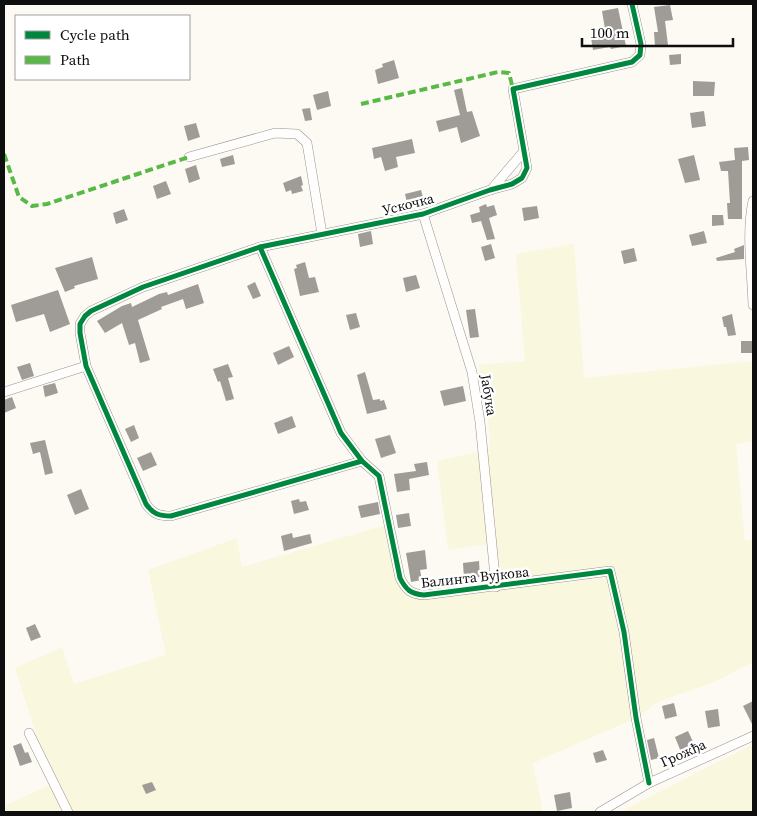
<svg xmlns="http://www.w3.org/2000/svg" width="757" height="816" font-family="'Source Serif 4',serif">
	<rect width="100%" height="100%" fill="#fcfaf2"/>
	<g fill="#f9f7de">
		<polygon points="574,244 584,378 753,361 753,441 736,444 745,541 753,540 753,662 714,682 658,702 636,718 533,763 543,812 4,812 4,806 52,784 15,668 62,647 74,684 166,655 148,570 237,538 242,567 393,523 409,597 495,587 488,544 448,550 437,461 490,449 488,416 478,365 525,361 516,254"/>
		<polygon points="753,744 753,812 620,812"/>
	</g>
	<g fill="#9f9c98">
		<polygon points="670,5 673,20 665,21 668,45 655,46 654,32 658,32 654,7"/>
		<polygon points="618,8 626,46 611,49 610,47 593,50 591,38 606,35 602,11"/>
		<polygon points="681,54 681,64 670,65 669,55"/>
		<polygon points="394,60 399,78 378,84 375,70 383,67 382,64"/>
		<polygon points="693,81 715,82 714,96 693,96"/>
		<polygon points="462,88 467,112 472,111 480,136 461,143 457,127 439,132 436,121 460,115 454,90"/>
		<polygon points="328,91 331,106 317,110 313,95"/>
		<polygon points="310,108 312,120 305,121 302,109"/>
		<polygon points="704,111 706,126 692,128 690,113"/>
		<polygon points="196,123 200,137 188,141 184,126"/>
		<polygon points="412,139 415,153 396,157 398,167 385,171 381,157 374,159 372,148"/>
		<polygon points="748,147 749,160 742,161 742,219 728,219 727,203 730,203 728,171 721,171 719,162 735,160 734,148"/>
		<polygon points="233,155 235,164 222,167 220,159"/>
		<polygon points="694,155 700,180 685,183 678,159"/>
		<polygon points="196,165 200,179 189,183 185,169"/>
		<polygon points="301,176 303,185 301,186 303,191 292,194 291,190 286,192 283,183"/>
		<polygon points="166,181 171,194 157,199 153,186"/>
		<polygon points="421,190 424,201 408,207 405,194"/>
		<polygon points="486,204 487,207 494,205 497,215 489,218 495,239 487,240 481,221 472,223 470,215 480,212 479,207"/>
		<polygon points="537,206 539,218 524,221 522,208"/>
		<polygon points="124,209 128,220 116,224 113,213"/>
		<polygon points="712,215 723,215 724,225 712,226"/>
		<polygon points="371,231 373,244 360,247 358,234"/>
		<polygon points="704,231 707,243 692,246 689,235"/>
		<polygon points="491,244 495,258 485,261 481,247"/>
		<polygon points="744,245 744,259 717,261 716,258 735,252 734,249"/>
		<polygon points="634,248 637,261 624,264 621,251"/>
		<polygon points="92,257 98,279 74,286 75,288 65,292 55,268"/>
		<polygon points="305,262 309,278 315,277 319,292 300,296 294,269 297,268 296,265"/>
		<polygon points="416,275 420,288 406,292 403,278"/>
		<polygon points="255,282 261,296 253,299 247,286"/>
		<polygon points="198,284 204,303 186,309 183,299 161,307 162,309 138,320 150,360 140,363 135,343 129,345 122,323 105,333 97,321 122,306 131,303 132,307 159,294 167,292 168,295"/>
		<polygon points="58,290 70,324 50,332 44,314 16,322 11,305"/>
		<polygon points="475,309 479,337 470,338 466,310"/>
		<polygon points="356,313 360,327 350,330 346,315"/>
		<polygon points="732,314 736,335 728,336 726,327 724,327 722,317"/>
		<rect x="741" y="341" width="11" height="12"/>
		<polygon points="289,346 294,357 278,365 273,353"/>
		<polygon points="30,363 34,376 22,380 17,367"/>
		<polygon points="228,364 233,377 228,378 234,399 226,401 220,381 218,382 213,369"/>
		<polygon points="365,372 373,400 380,399 380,401 384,400 387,409 367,414 357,375"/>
		<polygon points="55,383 58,393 45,397 43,386"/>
		<polygon points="463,386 466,401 444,406 440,391"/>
		<polygon points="12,397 16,408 4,413 4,400"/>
		<polygon points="292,416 296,427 278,434 274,423"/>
		<polygon points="134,425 139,438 131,442 125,429"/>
		<polygon points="390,435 396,453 381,458 375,439"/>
		<polygon points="45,440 53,473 45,475 40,452 33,454 30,443"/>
		<polygon points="151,452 157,465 143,471 137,458"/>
		<polygon points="427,462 429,475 409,479 410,490 397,492 394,474 416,471 414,464"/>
		<polygon points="81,489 89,509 75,515 67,495"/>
		<polygon points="299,499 300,502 306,501 309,510 294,514 291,501"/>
		<polygon points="378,502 380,514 361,518 358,506"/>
		<polygon points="409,513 411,526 398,528 396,515"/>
		<polygon points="292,533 293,538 310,534 312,543 284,551 281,536"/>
		<polygon points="425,550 427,569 420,570 422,580 411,582 406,553"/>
		<polygon points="479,561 480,577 464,579 463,563"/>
		<polygon points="35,624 41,637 31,641 26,628"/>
		<polygon points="753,701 753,726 743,706"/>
		<polygon points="674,703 677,716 665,719 662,706"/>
		<polygon points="718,709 720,726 708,728 705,711"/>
		<polygon points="688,731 695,746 681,752 675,737"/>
		<polygon points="654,738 659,758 651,760 647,740"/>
		<polygon points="21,743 25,753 28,752 32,762 20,766 13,746"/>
		<polygon points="603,750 607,760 596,763 593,753"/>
		<polygon points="152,782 156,790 146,794 142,785"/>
		<polygon points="570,792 572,808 557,811 554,795"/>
	</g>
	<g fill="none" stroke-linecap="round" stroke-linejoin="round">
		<g stroke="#959491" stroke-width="10">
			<g id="street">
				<polyline points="189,157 275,133 297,134 307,143 322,234"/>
				<polyline points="491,190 524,151"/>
				<path d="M753,201C746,234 752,271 753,305"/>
				<polyline points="423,214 472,372 480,422 496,587"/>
				<path d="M260,247L341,433L362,461L379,476L400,578C406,590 411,594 424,595L610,571L624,632L636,718L649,783"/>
				<polyline points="4,392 86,366"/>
				<path d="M362,461L171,516C159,516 153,514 146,504L86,366L80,333V324L85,316L91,311L143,287L260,247L423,214L490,190L512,184L522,178L527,168L513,89L632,62L640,55L641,44L632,4"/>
				<polyline points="29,733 68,812"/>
				<polyline points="600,812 649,783 753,736"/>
			</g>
		</g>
		<use href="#street" stroke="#fffefd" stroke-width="9"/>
		<g stroke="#58b947" stroke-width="4" stroke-dasharray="8 4" stroke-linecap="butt">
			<polyline points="361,104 498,72 509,73 513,89"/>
			<polyline points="4,154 19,197 32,206 47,204 189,157"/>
		</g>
		<g stroke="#fff" stroke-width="8">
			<g id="cycleway">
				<path d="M260,247L341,433L362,461L379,476L400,578C406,590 411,594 424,595L610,571L624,632L636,718L649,783"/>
				<path d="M362,461L171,516C159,516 153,514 146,504L86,366L80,333V324L85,316L91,311L143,287L260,247L423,214L490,190L512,184L522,178L527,168L513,89L632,62L640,55L641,44L632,4"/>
			</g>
		</g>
		<use href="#cycleway" stroke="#00873e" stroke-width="5"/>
	</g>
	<g text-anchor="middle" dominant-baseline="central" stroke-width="5" stroke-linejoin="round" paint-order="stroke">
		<g font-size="14" fill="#0e0e0e" stroke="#fff">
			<text transform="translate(408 204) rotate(-14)">Ускочка</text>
			<text transform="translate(489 395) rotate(81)">Јабука</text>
			<text transform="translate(475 577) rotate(-6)">Балинта Вујкова</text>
			<text transform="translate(683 753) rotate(-24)">Грожђа</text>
		</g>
	</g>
	<rect width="757" height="816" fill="none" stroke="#0e0e0e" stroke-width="10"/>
	<rect x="15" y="15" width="175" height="65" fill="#ffffff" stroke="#9f9f9f"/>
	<rect x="25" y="31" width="25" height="8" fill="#00873e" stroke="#9f9f9f"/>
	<text x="60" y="40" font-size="15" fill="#0e0e0e">Cycle path</text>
	<rect x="25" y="56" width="25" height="8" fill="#58b947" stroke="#9f9f9f"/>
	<text x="60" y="65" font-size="15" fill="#0e0e0e">Path</text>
	<path d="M582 38v8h151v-8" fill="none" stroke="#0e0e0e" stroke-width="2.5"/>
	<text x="590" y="38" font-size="15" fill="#0e0e0e" stroke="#ffffff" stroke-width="4" paint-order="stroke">100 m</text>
</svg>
